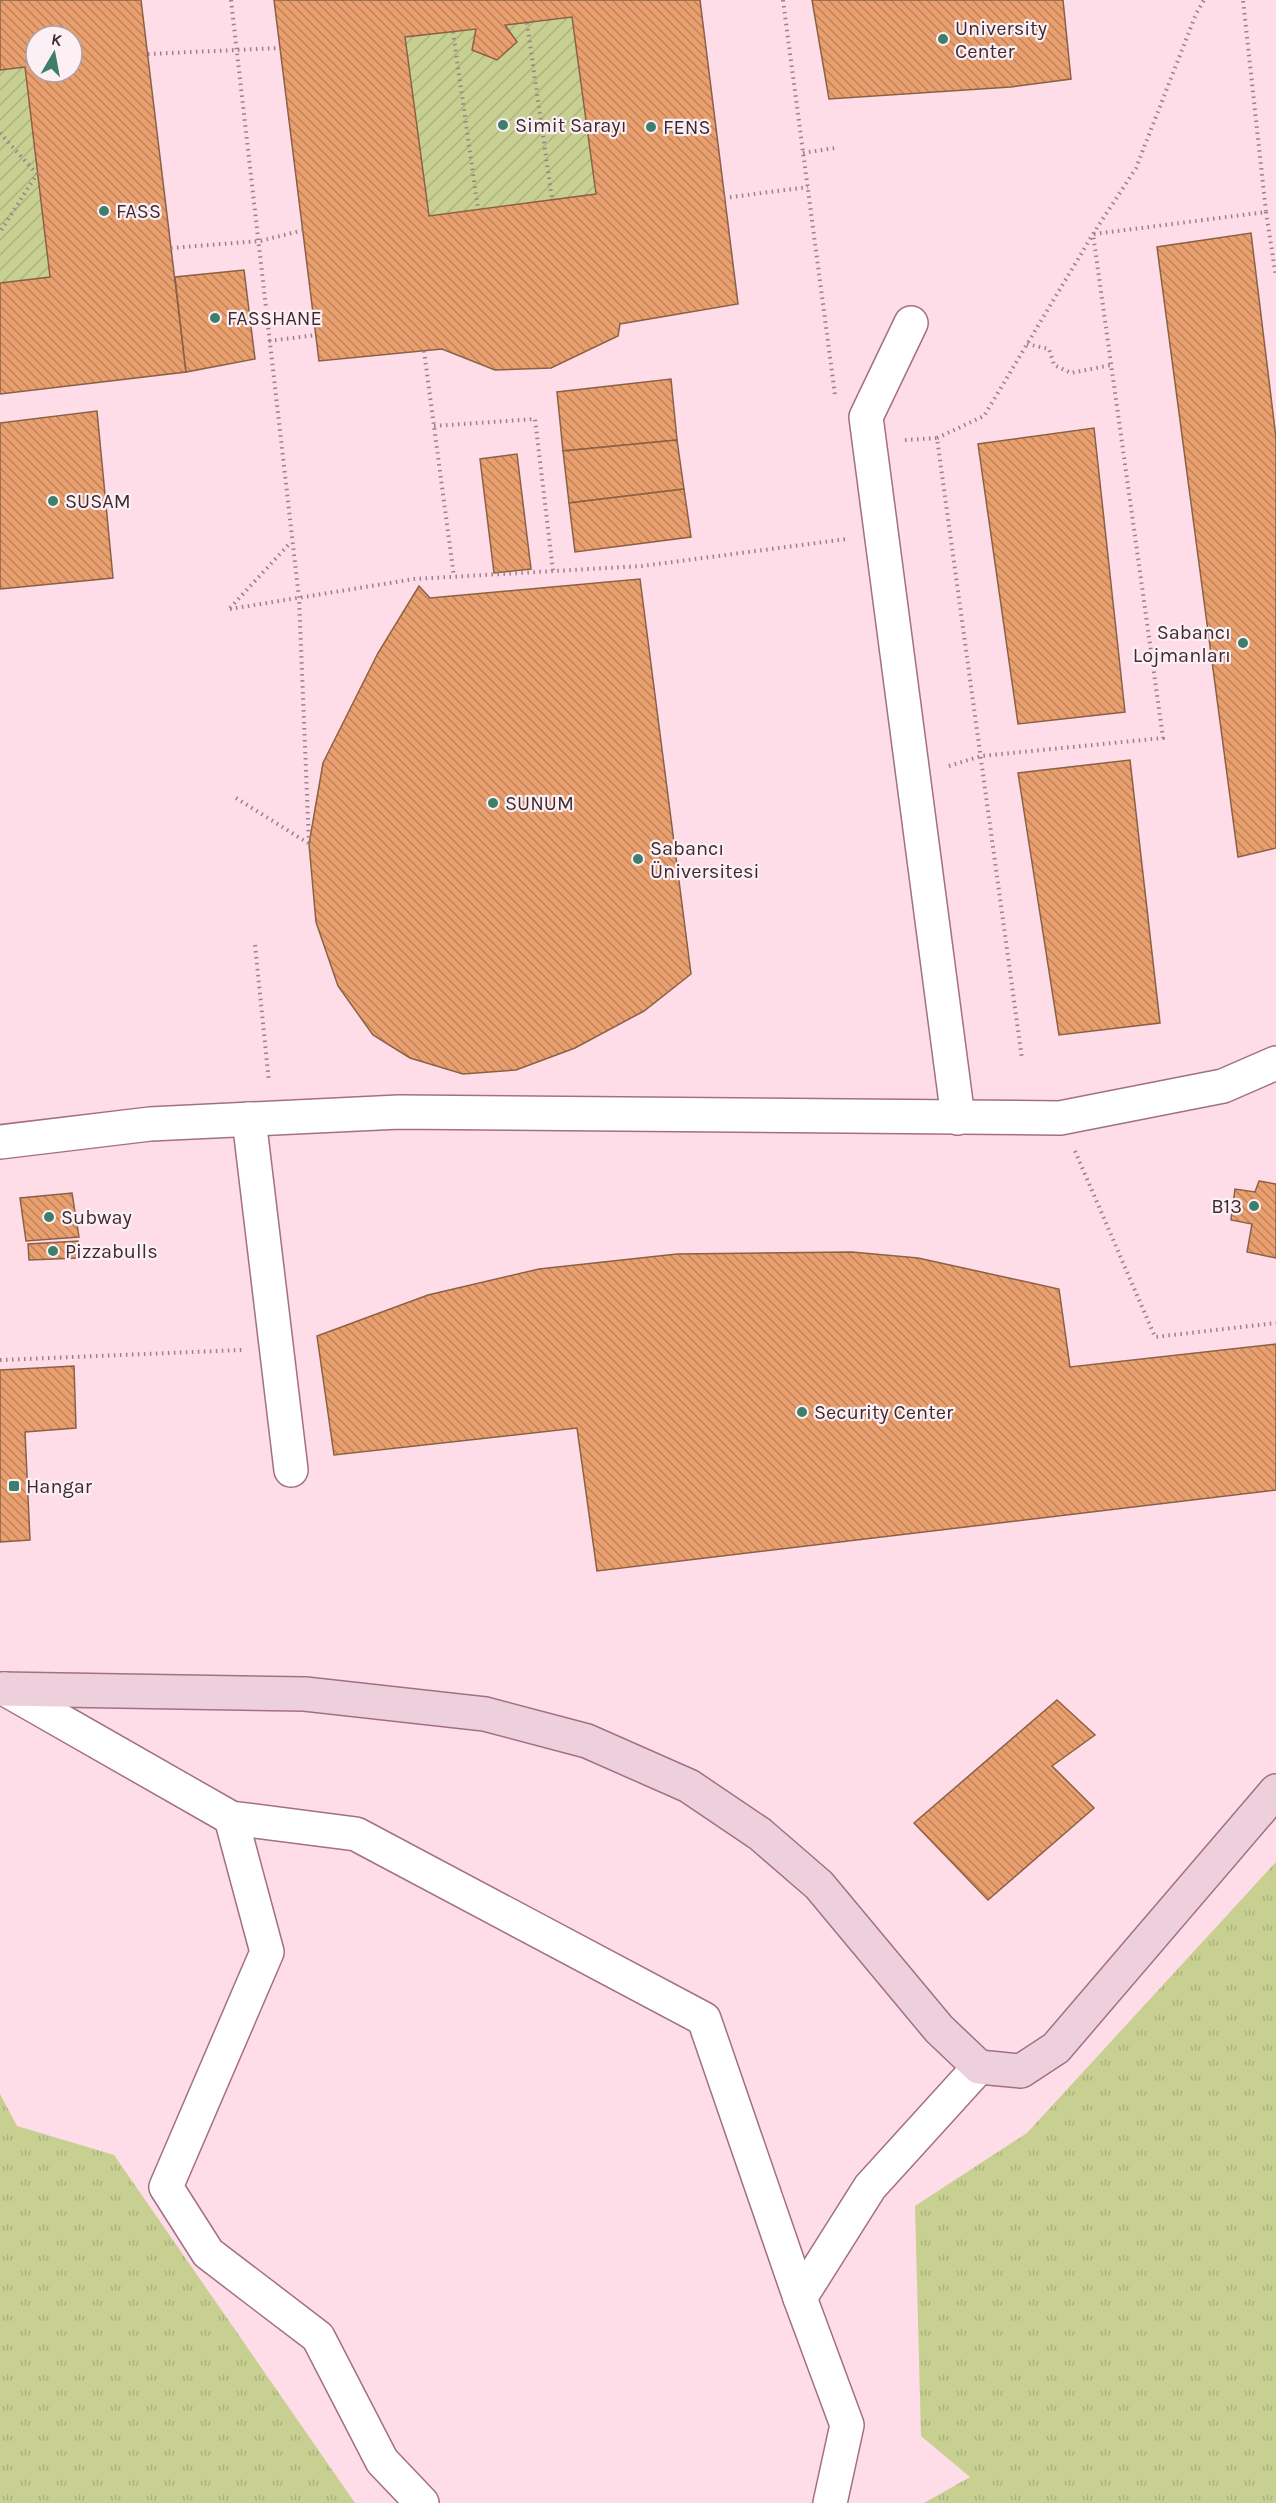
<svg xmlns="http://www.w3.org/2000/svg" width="1276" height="2503" font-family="Karla,sans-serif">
	<defs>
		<pattern id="grass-tufts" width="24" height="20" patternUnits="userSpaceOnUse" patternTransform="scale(1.5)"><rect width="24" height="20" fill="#c7cf91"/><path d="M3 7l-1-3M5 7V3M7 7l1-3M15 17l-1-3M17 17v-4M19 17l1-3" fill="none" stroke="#acb27e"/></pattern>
		<pattern id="garden-furrows" width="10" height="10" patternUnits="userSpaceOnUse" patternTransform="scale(1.5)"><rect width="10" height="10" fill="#c7cf91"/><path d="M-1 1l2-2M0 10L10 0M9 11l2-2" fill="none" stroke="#acb27e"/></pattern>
		<pattern id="building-back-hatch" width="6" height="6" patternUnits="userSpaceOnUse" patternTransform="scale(1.5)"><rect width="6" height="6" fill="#e9a06e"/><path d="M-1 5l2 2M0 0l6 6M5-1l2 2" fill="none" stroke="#be835b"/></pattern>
	</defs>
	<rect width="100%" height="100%" fill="#fedce8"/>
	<g fill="url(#grass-tufts)">
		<polygon points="1276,1862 1276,2503 924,2503 970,2477 921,2436 915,2206 1027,2133"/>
		<polygon points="0,2094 17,2126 114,2155 355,2503 0,2503"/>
	</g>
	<g fill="url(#garden-furrows)">
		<polygon points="572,17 596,194 429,216 405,37 476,29 472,50 497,60 517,42 505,25"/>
		<polygon points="25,67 50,277 0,283 0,70"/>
	</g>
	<g fill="url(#building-back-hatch)" stroke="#8b6146" stroke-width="1.5" fill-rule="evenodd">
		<path d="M0,0H141L186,372L0,394V283L50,277L25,67L0,70ZM36,36H72V72H36Z"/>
		<path d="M274,0H700L738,304L620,324L618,336L551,368L495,370L442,349L319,361ZM572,17L596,194L429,216L405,37L476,29L472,50L497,60L517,42L505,25Z"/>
		<polygon points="812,0 1063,0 1071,79 1011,87 829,99"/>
		<polygon points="1251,233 1276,438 1276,848 1238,857 1157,247"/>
		<polygon points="244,270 255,359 186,372 175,277"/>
		<polygon points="671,379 677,440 563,451 557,392"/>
		<polygon points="97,411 113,578 0,589 0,423"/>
		<polygon points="1094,428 1125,712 1018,724 978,444"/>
		<polygon points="677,440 684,489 569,503 563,451"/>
		<polygon points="517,454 531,569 494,573 480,459"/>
		<polygon points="684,489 691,537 575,552 569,503"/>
		<polygon points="640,579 691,974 644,1011 575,1048 516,1070 463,1074 410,1058 373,1035 338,986 316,922 309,844 323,763 378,653 419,586 430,598"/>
		<polygon points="1130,760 1160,1023 1059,1035 1018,773"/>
		<polygon points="1259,1181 1276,1184 1276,1258 1247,1252 1252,1224 1231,1220 1235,1189 1255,1192"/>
		<polygon points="72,1193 79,1237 26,1241 20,1198"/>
		<polygon points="78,1241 79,1258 29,1260 28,1244"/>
		<polygon points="852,1252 918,1258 1059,1289 1070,1367 1276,1344 1276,1490 597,1571 577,1428 334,1455 317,1336 428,1295 539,1269 677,1254"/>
		<polygon points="74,1366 76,1428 25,1432 30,1540 0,1542 0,1370"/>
		<polygon points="1057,1700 1095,1735 1052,1766 1094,1808 988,1900 914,1823"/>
	</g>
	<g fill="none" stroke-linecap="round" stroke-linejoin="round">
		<g stroke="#a27083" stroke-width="36">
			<g id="street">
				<polyline points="911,323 866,417 958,1118"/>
				<polyline points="249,1119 291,1470"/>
				<polyline points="0,1142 150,1124 399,1112 1060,1118 1223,1086 1276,1063"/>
				<polyline points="5,1689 231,1818 356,1834 704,2019 800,2298 847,2425 830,2503"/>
				<polyline points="231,1818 267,1952 166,2187 208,2253 318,2337 382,2461 422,2503"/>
				<polyline points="800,2298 870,2187 979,2067"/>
			</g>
		</g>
		<g stroke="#a27083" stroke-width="36">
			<polyline id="secondary" points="0,1689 305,1694 485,1714 587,1741 689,1786 760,1834 819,1885 939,2029 979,2067 1021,2071 1056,2048 1276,1791"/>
		</g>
		<g stroke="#9b808a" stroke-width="4" stroke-dasharray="1.5 4.5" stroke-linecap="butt">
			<polyline points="231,0 299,598 309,844"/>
			<polyline points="783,0 835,395"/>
			<polyline points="527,23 552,199"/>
			<polyline points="453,32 478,209"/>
			<polyline points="148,54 280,48"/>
			<polyline points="0,133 37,174 0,232"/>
			<polyline points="803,153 835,148"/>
			<polyline points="724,198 808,187"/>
			<polyline points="1266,212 1276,277"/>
			<polyline points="1094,234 1266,212 1243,0"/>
			<polyline points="171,248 260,241 304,230"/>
			<polyline points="269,341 317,335"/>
			<polyline points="1027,344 1049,349 1054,365 1071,373 1111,365"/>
			<polyline points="424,351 454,577"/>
			<polyline points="434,426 535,419 553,571"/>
			<polyline points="937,438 984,416 1093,234 1136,168 1196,14 1204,0"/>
			<polyline points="905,440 937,438 1022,1059"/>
			<polyline points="230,608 291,542"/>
			<polyline points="230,609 414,579 642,566 847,539"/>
			<polyline points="949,766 981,756 1163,738 1093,234"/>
			<polyline points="236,798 308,843"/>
			<polyline points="255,945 269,1082"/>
			<polyline points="1075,1151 1155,1337 1276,1323"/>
			<polyline points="0,1360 242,1350"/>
		</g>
		<use href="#street" stroke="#fff" stroke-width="33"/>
		<use href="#secondary" stroke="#edd0dc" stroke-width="33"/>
	</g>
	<g fill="#3d7e6d" stroke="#fcf0f4" stroke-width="2">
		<circle cx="943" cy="39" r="6"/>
		<circle cx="503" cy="125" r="6"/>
		<circle cx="651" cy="127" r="6"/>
		<circle cx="104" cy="211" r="6"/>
		<circle cx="215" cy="318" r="6"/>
		<circle cx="53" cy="501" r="6"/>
		<circle cx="1243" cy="643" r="6"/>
		<circle cx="493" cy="803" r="6"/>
		<circle cx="638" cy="859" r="6"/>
		<circle cx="1254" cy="1206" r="6"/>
		<circle cx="49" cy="1217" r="6"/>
		<circle cx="53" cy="1251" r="6"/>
		<circle cx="802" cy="1412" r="6"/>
		<rect x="8" y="1480" width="12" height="12" rx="3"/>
	</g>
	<g text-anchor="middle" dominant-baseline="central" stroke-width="4.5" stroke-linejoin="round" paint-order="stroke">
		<g font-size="20" fill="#3f2a32" stroke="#fcf0f4" text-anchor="start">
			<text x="955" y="28">University<tspan x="955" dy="23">Center</tspan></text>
			<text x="515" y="125">Simit Sarayı</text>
			<text x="663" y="127">FENS</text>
			<text x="116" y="211">FASS</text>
			<text x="227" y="318">FASSHANE</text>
			<text x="65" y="501">SUSAM</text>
			<text x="1231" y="632" text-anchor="end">Sabancı<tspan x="1231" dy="23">Lojmanları</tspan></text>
			<text x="505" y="803">SUNUM</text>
			<text x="650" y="848">Sabancı<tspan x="650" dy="23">Üniversitesi</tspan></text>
			<text x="1242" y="1206" text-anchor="end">B13</text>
			<text x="61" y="1217">Subway</text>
			<text x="65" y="1251">Pizzabulls</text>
			<text x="814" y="1412">Security Center</text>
			<text x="26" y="1486">Hangar</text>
		</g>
	</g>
	<g transform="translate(54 54) rotate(10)"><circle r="28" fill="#fcf0f4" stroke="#b0a1a6" stroke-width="1.5"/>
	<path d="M0-4.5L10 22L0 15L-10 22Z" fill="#3d7e6d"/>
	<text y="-9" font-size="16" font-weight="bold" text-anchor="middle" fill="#3f2a32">K</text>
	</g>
</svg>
